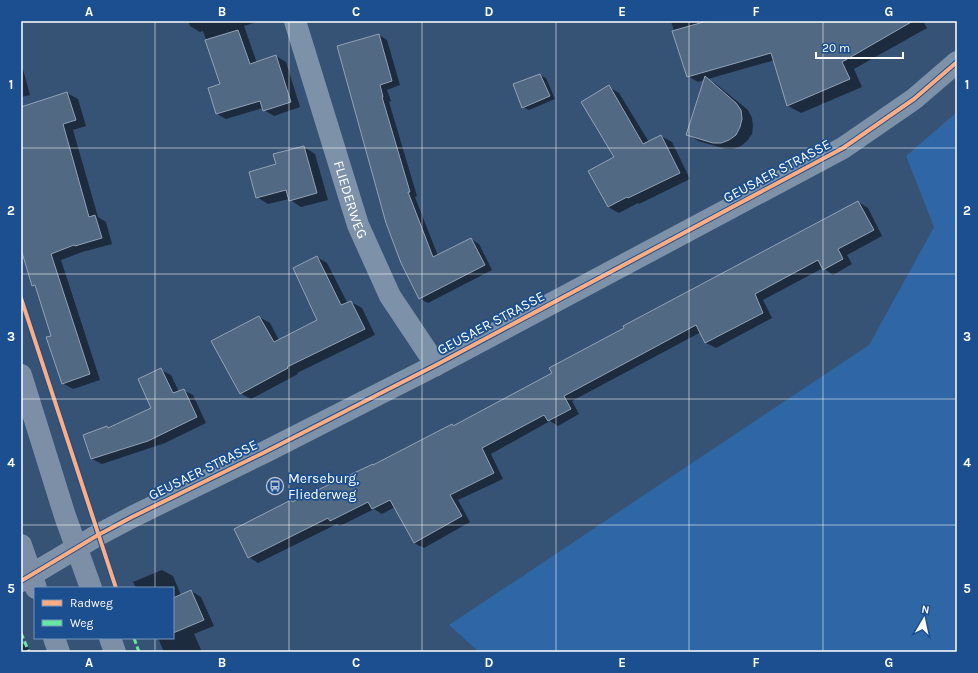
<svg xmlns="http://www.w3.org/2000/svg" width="978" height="673" font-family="Karla,sans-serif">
	<rect width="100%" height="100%" fill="#365274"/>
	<polygon fill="#2f66a5" points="957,112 957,652 479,652 449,625 869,345 934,227 906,156"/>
	<g fill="#0007">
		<polygon points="188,21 260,21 244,26 257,63 276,56 286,62 300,107 274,116 264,110 263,108 226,119 217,114 222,85 203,31 200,32 190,26"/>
		<polygon points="671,21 923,21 927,28 854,69 862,87 801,113 788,106 775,60 708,79 716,84 748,110 752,118 753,126 752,134 747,141 741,146 733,149 726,149 698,141 687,134 704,80 698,82 688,76"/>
		<polygon points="379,35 387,40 400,85 387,90 391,101 389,102 417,196 415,197 438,256 471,239 479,244 492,270 428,303 419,298 338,47"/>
		<polygon points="21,62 30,95 21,97"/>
		<polygon points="540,75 546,78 555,99 529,110 523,107 514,85"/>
		<polygon points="609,87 619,93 649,142 661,136 672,142 690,179 639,204 638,203 619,213 608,207 615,157"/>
		<polygon points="67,93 78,99 86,126 73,130 98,217 106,222 112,244 86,251 85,251 61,260 100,380 73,389 62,383 52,336 36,287 33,285 21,246 21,108"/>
		<polygon points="304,147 315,154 328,200 301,207 289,199 268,204 257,197 277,165"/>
		<polygon points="858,202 868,208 882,236 847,255 852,264 833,275 823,268 763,300 772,318 716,348 706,343 701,332 572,401 579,414 558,426 550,421 491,454 503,479 458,500 470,522 424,548 414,543 395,507 382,514 374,509 340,526 337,524 258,563 249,557 291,501 294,503 374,466 452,426 454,427 553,374"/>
		<polygon points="317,257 327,263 348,304 351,302 362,308 375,335 297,373 298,374 251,399 240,393 259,317 270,323 279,340 318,321"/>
		<polygon points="161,370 171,375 179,392 183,390 193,395 206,423 165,443 102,464 92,459 107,427 109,428 152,408"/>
		<polygon points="162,570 173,576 181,595 191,591 201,597 214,626 194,634 202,652 164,652 158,638 173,638 173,588 136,588 133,582"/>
		<polygon points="21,643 29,648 31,652 21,652"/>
	</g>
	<g fill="#526984" stroke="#92a2b6">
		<polygon points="707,21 913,21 842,62 850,79 787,106 771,53 687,77 672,31"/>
		<polygon points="238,30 250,64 276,55 291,102 263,111 260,101 216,114 208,88 220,84 205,40"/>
		<polygon points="379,34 392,81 380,85 383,97 382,97 410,192 408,192 433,257 471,238 485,265 419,299 401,263 386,223 337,46"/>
		<polygon points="540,74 550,96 522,108 513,84"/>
		<polygon points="705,76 736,103 741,110 742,119 740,127 736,135 729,140 721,143 713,143 686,135"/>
		<polygon points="609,85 643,144 661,135 680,173 628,198 627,197 608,207 588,171 614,157 581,102"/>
		<polygon points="67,92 76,120 63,124 89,217 95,215 102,238 75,246 74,245 51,254 90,374 62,384 46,337 51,336 35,285 32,286 21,249 21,107"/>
		<polygon points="304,146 317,193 289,201 286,190 256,198 249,172 276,164 273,154"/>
		<polygon points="858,201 874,230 838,249 843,259 823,270 818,260 755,294 763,313 705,343 696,325 564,396 571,409 548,421 544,415 482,448 494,473 450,495 462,516 414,543 390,500 372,509 368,502 330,521 328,518 248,558 234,529 291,500 292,502 373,464 373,465 452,424 453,426 552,373 549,368 624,328 623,326"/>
		<polygon points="317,256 341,305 351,301 365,329 287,367 288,368 240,394 211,341 259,316 274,342 317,320 293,268"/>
		<polygon points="161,368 173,393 184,389 197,417 148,441 91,459 83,435 107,426 108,428 151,408 138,379"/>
		<polygon points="191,590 204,620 173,633 173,598"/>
	</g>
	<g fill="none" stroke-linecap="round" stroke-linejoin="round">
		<path stroke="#7d92a8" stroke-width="22" id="s1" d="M295,21L358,225L390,296L436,365"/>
		<polyline stroke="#7d92a8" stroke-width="22" points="21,581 98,535 132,517 265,452 436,365 843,148 914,99 957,62"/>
		<g stroke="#7d8ea7" stroke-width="22">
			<polyline points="21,375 65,516 91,588"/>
			<polyline points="21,545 36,588"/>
			<polyline points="54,638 59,652"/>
			<polyline points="110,638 115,652"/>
		</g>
		<g stroke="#66e7a1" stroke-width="3" stroke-dasharray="6 3" stroke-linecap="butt">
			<polyline points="21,633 29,652"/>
			<polyline points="134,638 139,652"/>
		</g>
		<g stroke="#1b4f8f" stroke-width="6">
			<g id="cycleway">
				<polyline points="21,298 116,588"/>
				<polyline points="21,581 98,535 132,517 265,452 436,365 843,148 914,99 957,62"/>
			</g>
		</g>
		<use href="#cycleway" stroke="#ffac80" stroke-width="4"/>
	</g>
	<path fill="none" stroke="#fff" stroke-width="1" stroke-opacity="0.55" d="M155,21V588M289,21V652M422,21V652M556,21V652M689,21V652M823,21V652M21,148H957M21,274H957M21,399H957M21,525H957M155,638V652"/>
	<defs>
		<g id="bus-ring" transform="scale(0.9)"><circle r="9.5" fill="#1b4f8f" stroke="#b9c2ce" stroke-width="1.5"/><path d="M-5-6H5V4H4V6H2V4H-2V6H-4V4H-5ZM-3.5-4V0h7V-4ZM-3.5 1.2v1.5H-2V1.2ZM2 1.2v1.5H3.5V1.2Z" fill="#b9c2ce"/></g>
	</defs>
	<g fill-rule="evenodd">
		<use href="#bus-ring" x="275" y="486"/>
	</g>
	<g text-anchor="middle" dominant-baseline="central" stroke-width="3.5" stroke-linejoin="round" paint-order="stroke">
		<g font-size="14" fill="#fff" stroke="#1b4f8f">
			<text transform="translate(777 171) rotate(-28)">GEUSAER STRASSE</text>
			<text stroke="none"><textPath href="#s1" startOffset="187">FLIEDERWEG</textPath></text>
			<text transform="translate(491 323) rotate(-28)">GEUSAER STRASSE</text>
			<text transform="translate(203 470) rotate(-26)">GEUSAER STRASSE</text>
		</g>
		<g font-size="14" fill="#fff" stroke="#1b4f8f" text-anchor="start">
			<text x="288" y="478">Merseburg,<tspan x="288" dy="16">Fliederweg</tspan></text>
		</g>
	</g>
	<rect width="978" height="673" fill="none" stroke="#1b4f8f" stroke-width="44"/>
	<rect x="34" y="587" width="140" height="52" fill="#1b4f8f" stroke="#7695bc"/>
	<rect x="42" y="600" width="20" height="6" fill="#ffac80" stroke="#7695bc"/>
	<text x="70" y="607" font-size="12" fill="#ffffff">Radweg</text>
	<rect x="42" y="620" width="20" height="6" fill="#66e7a1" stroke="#7695bc"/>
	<text x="70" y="627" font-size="12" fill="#ffffff">Weg</text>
	<g transform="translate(924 619) rotate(9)" stroke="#1b4f8f" stroke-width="3" paint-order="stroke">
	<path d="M0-3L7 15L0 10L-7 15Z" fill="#ffffff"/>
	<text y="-6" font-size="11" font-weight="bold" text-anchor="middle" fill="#ffffff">N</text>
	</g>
	<path d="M816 52v6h87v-6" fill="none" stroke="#ffffff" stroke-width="2"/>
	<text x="822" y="52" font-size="12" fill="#ffffff" stroke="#1b4f8f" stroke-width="3" paint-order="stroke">20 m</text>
	<rect x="22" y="22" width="934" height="629" fill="none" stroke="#fff" stroke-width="1.5"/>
	<g font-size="13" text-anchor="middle" font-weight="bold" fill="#fff">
		<text x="89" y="16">A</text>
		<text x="222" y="16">B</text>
		<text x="356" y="16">C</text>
		<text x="489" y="16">D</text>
		<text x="622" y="16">E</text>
		<text x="756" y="16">F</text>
		<text x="889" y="16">G</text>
		<text x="11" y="89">1</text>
		<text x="967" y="89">1</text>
		<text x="11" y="215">2</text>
		<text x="967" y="215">2</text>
		<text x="11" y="341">3</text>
		<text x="967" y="341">3</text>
		<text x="11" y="467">4</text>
		<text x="967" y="467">4</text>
		<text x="11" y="593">5</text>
		<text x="967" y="593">5</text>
		<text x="89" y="667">A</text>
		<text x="222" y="667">B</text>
		<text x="356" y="667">C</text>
		<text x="489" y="667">D</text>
		<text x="622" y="667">E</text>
		<text x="756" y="667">F</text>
		<text x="889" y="667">G</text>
	</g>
</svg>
